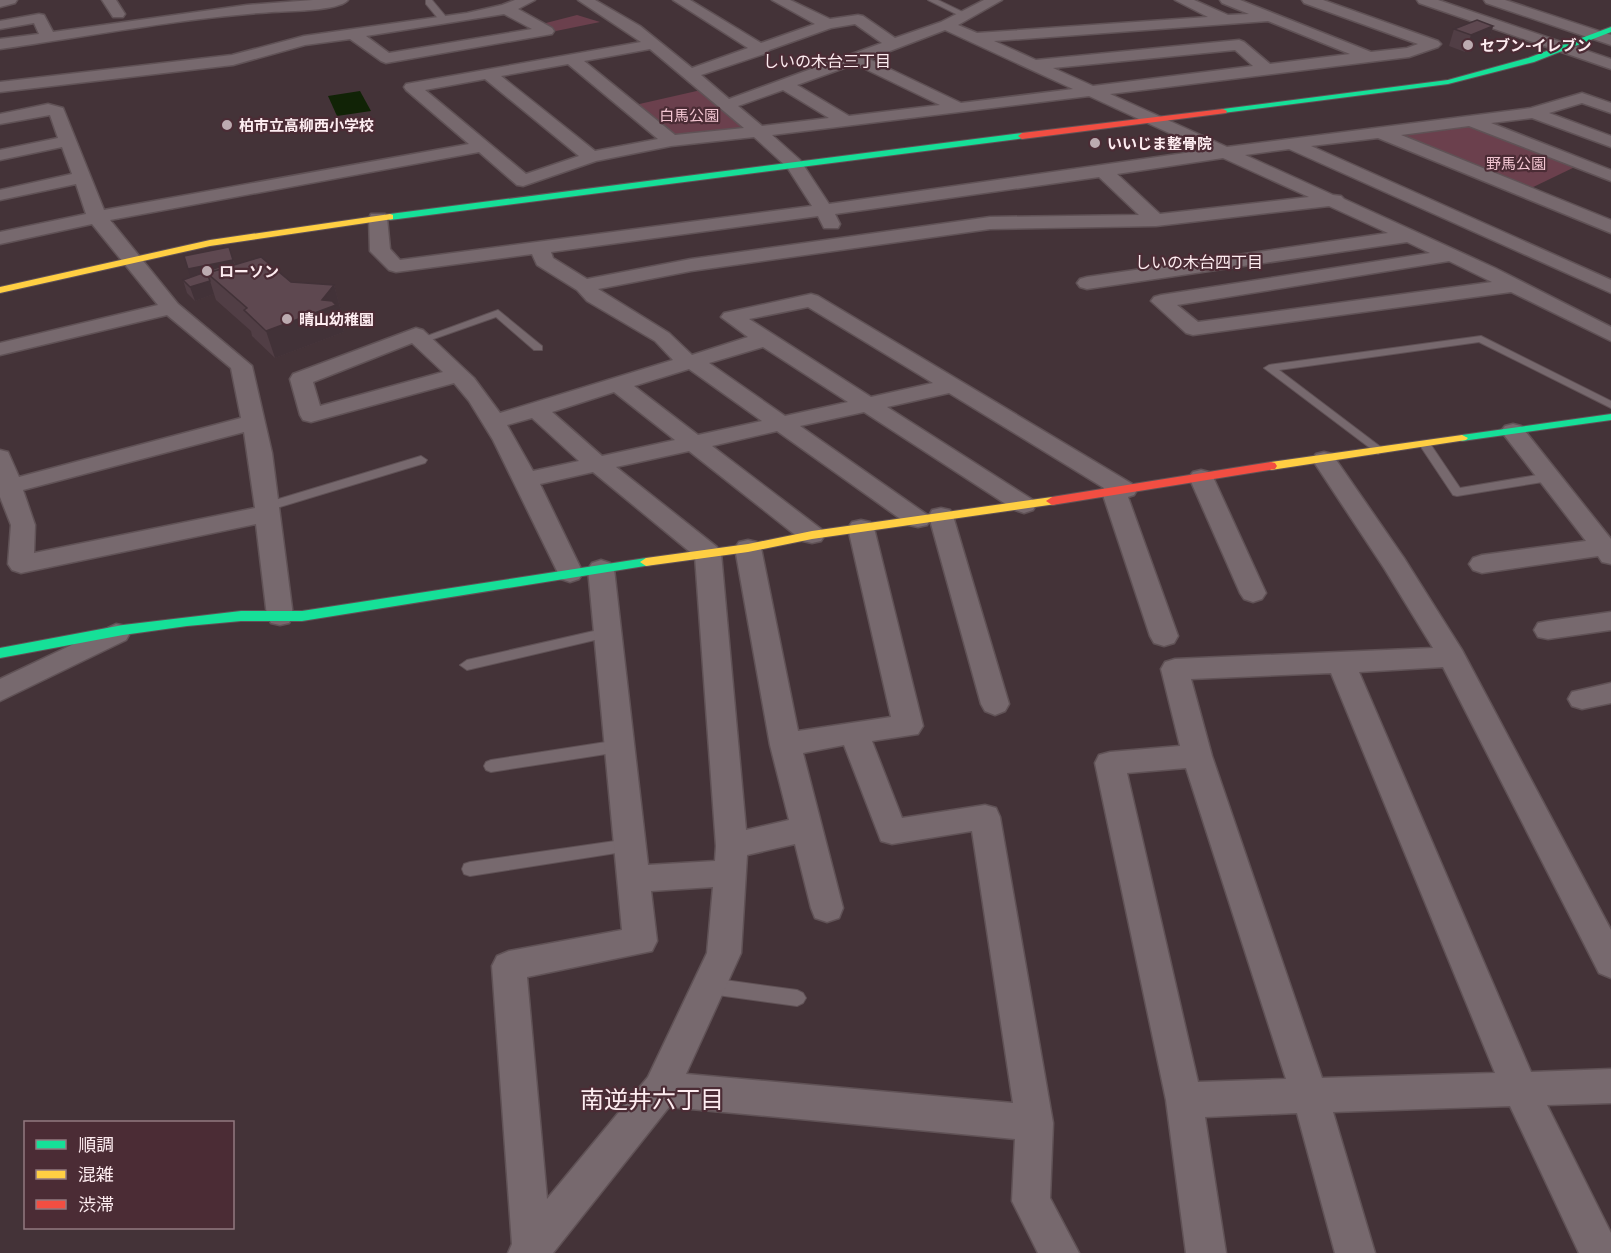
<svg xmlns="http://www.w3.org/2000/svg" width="1611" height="1253" font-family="Mulish,'Noto Sans JP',sans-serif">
	<rect width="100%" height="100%" fill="#443338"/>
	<g fill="#6b404d">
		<polygon points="577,15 600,22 556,31 542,24"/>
		<polygon points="701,90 745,127 742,129 674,136 635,105"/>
		<polygon points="1469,121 1581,164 1525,191 1380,132"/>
	</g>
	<polygon fill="#112306" points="360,91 371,111 337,116 328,96"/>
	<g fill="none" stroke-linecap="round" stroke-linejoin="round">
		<g stroke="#605256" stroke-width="2">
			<g id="lane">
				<polygon points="426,0 432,0 447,18 447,22 441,22 426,4"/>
				<polygon points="928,0 938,0 969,15 962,17"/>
				<polygon points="498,310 542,346 542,350 534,350 496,317 425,342 417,342 416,340"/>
				<polygon points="1481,336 1611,401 1611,408 1479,342 1279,370 1382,448 1384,450 1378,454 1264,368 1269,365"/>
				<polygon points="1425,441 1429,442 1460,488 1549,473 1555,477 1549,481 1457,496 1453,495 1419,444"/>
				<polygon points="421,456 427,460 425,463 270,510 266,511 260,507 262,504"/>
				<polygon points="607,628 614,633 612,636 467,670 460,665 467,660"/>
				<polygon points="619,740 624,742 626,746 624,750 619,752 491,772 486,770 484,766 486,762 491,760"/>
				<polygon points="629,839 635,841 637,845 635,849 629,851 470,876 464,874 462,869 464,864 470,862"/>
				<polygon points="710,978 797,990 803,993 806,998 803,1003 797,1006 710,994 704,991 701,986 704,981"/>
			</g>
		</g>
		<g stroke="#605256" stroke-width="3">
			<g id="street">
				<polygon points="0,0 17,0 15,3 0,7"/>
				<polygon points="102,0 116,0 125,14 123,17 113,17"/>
				<path d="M313,0H348C339,11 288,11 272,12C181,18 90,36 0,49V39L39,34L34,23L0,29V21L39,14L44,15L53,32L247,5Z"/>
				<path d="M515,0H535L518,9L552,28L554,31L552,34L386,63L381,61L350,39L305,45L233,65L0,92V82L232,55L304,36L467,13L502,5ZM504,14L532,29L389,53L366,36Z"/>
				<path d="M578,0H595L640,26L692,68L748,48L673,0H690L761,43L815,24L772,0H790L830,19L858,15L863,16L895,38L941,22L984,0H1002L958,25L977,33L1208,17L1175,0H1194L1228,15L1249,14L1222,3L1220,0H1240L1371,52L1407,48L1418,44L1304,3L1302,0H1323L1438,41L1441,44L1438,47L1409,57L1110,94L1227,147L1531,108L1582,93L1611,103V113L1582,103L1549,113L1611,136V147L1532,118L1491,123L1611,170V181L1469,126L1401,135L1611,220V233L1378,138L1311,146L1611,280V293L1289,149L1245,155L1333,195L1341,196L1344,199L1495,268L1611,327V341L1511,292L1193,335L1186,333L1151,301L1154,297L1161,295L1430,253L1407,242L1087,289L1080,287L1077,283L1080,279L1087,277L1388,233L1329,206L1156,226L990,229L691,271L598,289L669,333L692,355L748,337L721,317L724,313L811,294L818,296L1134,485L1137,490L1134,495L1128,497L1178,636L1174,643L1164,646L1154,643L1150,636L1102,492L1104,488L949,393L887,407L1033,500L1036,505L1033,510L1024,513L1015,510L864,412L800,426L929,516L932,510L941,508L950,510L953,516L1009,704L1005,711L995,715L985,711L981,704L930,520L927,525L918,527L909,525L777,431L712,446L821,529L825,535L821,541L812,543L803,541L689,451L616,467L717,547L721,553L746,830L789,820L770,745L735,548L739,542L748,540L757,542L761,548L798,731L891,717L848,528L852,522L861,520L870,522L874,528L923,726L918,734L872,741L902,818L985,805L996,808L1000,817L1053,1123L1050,1198L1079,1253H1038L1012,1201L1015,1139L669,1107L553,1253H508L512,1244L492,966L497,956L509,951L622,930L588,569L592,563L601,560L610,563L614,569L648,865L715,861L716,846L695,556L593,472L540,484L583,573L579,579L570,582L561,579L493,440L469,401L454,383L311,422L303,420L300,415L290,379L293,374L416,328L423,330L474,378L500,413L673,360L655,341L587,301L577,290L537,265L532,254L396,272L389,270L370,251L369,218L371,214H385L387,218L390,249L400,260L812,206L787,167L754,137L671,146L596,161L523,186L517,185L479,152L110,220L178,304L252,366L272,453L293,616L289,623L280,625L271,623L267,616L256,524L21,573L12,570L8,564L11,525L0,497V450L8,452L19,477L241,418L231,368L167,315L0,355V343L158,305L92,224L0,244V232L86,214L76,184L0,200V190L72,174L62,147L0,160V150L58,138L50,115L0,124V114L48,104L63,108L104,210L469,144L406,90L404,87L406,84L641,42ZM1268,21L1350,54L1270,64L1244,42L1239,40L1036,60L994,41ZM855,24L882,43L729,99L701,75L767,53L769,50L831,28ZM945,30L1073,89L961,103L869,59ZM650,49L744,128L675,135L584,61ZM1235,50L1253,66L1093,86L1053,68ZM568,64L658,139L595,151L501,76ZM855,64L940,105L849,116L797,85ZM485,79L579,156L526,174L425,90ZM783,90L829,118L762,126L738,106ZM1089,96L1206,150L829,204L800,160L772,135ZM1223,158L1309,197L1160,214L1117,174ZM1099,177L1139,215L990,217L691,259L587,279L553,258L551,252L818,216L824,228H838L840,224L835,214ZM1449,261L1492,282L1198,322L1177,305ZM808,307L933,383L871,397L749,319ZM412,343L443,372L320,406L313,382ZM763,347L848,402L785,416L709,363ZM689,369L762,421L698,435L634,386ZM614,392L675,440L602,456L552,412ZM532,418L579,461L533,471L507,425ZM244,432L255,508L34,553L35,525L23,490ZM844,745L881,841L892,844L972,831L1013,1103L686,1074L741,953L747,855L795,844L811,908L815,918L827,922L839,918L843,908L803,753ZM713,887L707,953L648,1077L547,1199L527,977L652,951L657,941L651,891Z"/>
				<polygon points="1417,0 1438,0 1611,59 1611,69 1419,3"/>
				<polygon points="1484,0 1505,0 1611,35 1611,45 1486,3"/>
				<polygon points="1513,424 1521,426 1611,539 1611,564 1602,562 1598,556 1482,573 1473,570 1469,564 1473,558 1482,555 1586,541 1501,431 1505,426"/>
				<path d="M1324,452L1332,454L1404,558L1462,650L1611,930V978L1599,973L1443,667L1359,672L1531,1072L1611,1069V1103L1547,1105L1611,1233V1253H1579L1510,1106L1333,1112L1375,1253H1335L1297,1113L1205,1117L1226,1253H1186L1166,1100L1095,763L1099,755L1110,752L1180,746L1161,669L1165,662L1175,659L1433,648L1384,568L1312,459L1316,454ZM1331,673L1495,1073L1322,1078L1212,756L1191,679ZM1186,768L1286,1079L1198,1082L1127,773Z"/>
				<polygon points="1201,470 1209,472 1213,477 1266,593 1262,599 1253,602 1244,599 1240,593 1189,477 1193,472"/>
				<polygon points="1611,612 1611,630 1548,639 1538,637 1534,630 1538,623 1548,621"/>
				<polygon points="116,624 126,626 130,633 126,640 0,701 0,679"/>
				<polygon points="1611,683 1611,703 1582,709 1572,706 1568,699 1572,692"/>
			</g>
		</g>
		<g stroke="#605256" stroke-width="2">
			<g id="fast">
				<polygon points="1611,27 1611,32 1534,62 1448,84 1223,113 1219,111 1223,109 1448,80 1528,58"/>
				<polygon points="1022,133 1026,136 1025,138 390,220 385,217 390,214"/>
				<polygon points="1611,414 1611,420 1462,441 1456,438 1462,435"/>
				<polygon points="646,558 651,559 652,562 651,565 302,621 241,621 187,626 123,635 0,658 0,648 123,625 241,611 302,611"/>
			</g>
		</g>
		<g stroke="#605256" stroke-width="2">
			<g id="slow">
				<polygon points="390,214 393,215 393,219 210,246 0,293 0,287 210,240"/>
				<polygon points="1462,435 1468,438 1466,440 1271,470 1265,466 1271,462"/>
				<polygon points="1052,497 1058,501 1056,504 812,539 748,552 646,566 640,562 646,558 748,544 812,531"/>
			</g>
		</g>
		<g stroke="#605256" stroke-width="2">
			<g id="jam">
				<polygon points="1223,109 1227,111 1226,113 1022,139 1018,136 1022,133"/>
				<polygon points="1271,462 1275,463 1277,466 1275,469 1052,505 1046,501 1052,497"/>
			</g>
		</g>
		<use href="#lane" fill="#77696e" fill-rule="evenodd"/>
		<use href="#street" fill="#77696e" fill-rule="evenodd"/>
		<use href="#fast" fill="#16e098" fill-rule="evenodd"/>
		<use href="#slow" fill="#ffcf43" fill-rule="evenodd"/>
		<use href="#jam" fill="#f24e42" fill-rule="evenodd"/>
	</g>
	<g fill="#513e45">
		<polygon points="1493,26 1488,43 1465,52 1449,46 1454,29"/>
		<polygon points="229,247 235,265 291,282 334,285 341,311 339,314 344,332 275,358 252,336 251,331 216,300 214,294 195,301 187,293 183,280 190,277"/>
	</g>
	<g fill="#423238">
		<polygon points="1493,26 1488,43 1465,52 1471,35"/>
		<polygon points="233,260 237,273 207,273 192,282 188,269"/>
		<polygon points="210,281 214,294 195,301 190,287"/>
		<polygon points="334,285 341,311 339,314 344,332 275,358 266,331 322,300"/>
	</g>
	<g fill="#5e4850" stroke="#423238" stroke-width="1.5">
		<polygon points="1477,20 1493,26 1471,35 1454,29"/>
		<polygon points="229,247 233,260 188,269 184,256"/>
		<polygon points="261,257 291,282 334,285 322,300 332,301 336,305 266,331 244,310 247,308 207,273"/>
		<polygon points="219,267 221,269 207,273 210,281 190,287 183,280"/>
	</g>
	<g fill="#bcabb0" stroke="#4b2c35" stroke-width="2">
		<circle cx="1468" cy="45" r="6"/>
		<circle cx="227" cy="125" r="6"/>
		<circle cx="1095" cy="143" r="6"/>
		<circle cx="207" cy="271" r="6"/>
		<circle cx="287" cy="319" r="6"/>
	</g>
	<g text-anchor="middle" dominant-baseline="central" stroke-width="4.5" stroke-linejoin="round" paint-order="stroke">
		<g font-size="15" font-weight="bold" fill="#fdecf0" stroke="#4b2c35" text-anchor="start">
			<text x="1480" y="45">セブン-イレブン</text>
			<text x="239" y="125">柏市立高柳西小学校</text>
			<text x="1107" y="143">いいじま整骨院</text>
			<text x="219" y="271">ローソン</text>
			<text x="299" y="319">晴山幼稚園</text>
		</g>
		<g font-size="15" fill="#f2c5d1" stroke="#4b2c35">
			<text x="689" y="115">白馬公園</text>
			<text x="1516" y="163">野馬公園</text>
		</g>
		<g font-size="16" fill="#fdecf0" stroke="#4b2c35">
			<text x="827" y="61">しいの木台三丁目</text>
			<text x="1199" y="262">しいの木台四丁目</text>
		</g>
		<g font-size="24" fill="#fdecf0" stroke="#4b2c35">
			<text x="652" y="1099">南逆井六丁目</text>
		</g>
	</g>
	<rect x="24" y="1121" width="210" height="108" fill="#4b2c35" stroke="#927980" stroke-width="1.5"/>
	<rect x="36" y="1140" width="30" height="9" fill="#16e098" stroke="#927980" stroke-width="1.5"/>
	<text x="78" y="1151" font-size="18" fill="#fdecf0">順調</text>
	<rect x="36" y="1170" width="30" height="9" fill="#ffcf43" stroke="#927980" stroke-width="1.5"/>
	<text x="78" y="1181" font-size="18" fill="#fdecf0">混雑</text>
	<rect x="36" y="1200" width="30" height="9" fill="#f24e42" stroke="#927980" stroke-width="1.5"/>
	<text x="78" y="1211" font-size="18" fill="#fdecf0">渋滞</text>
</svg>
